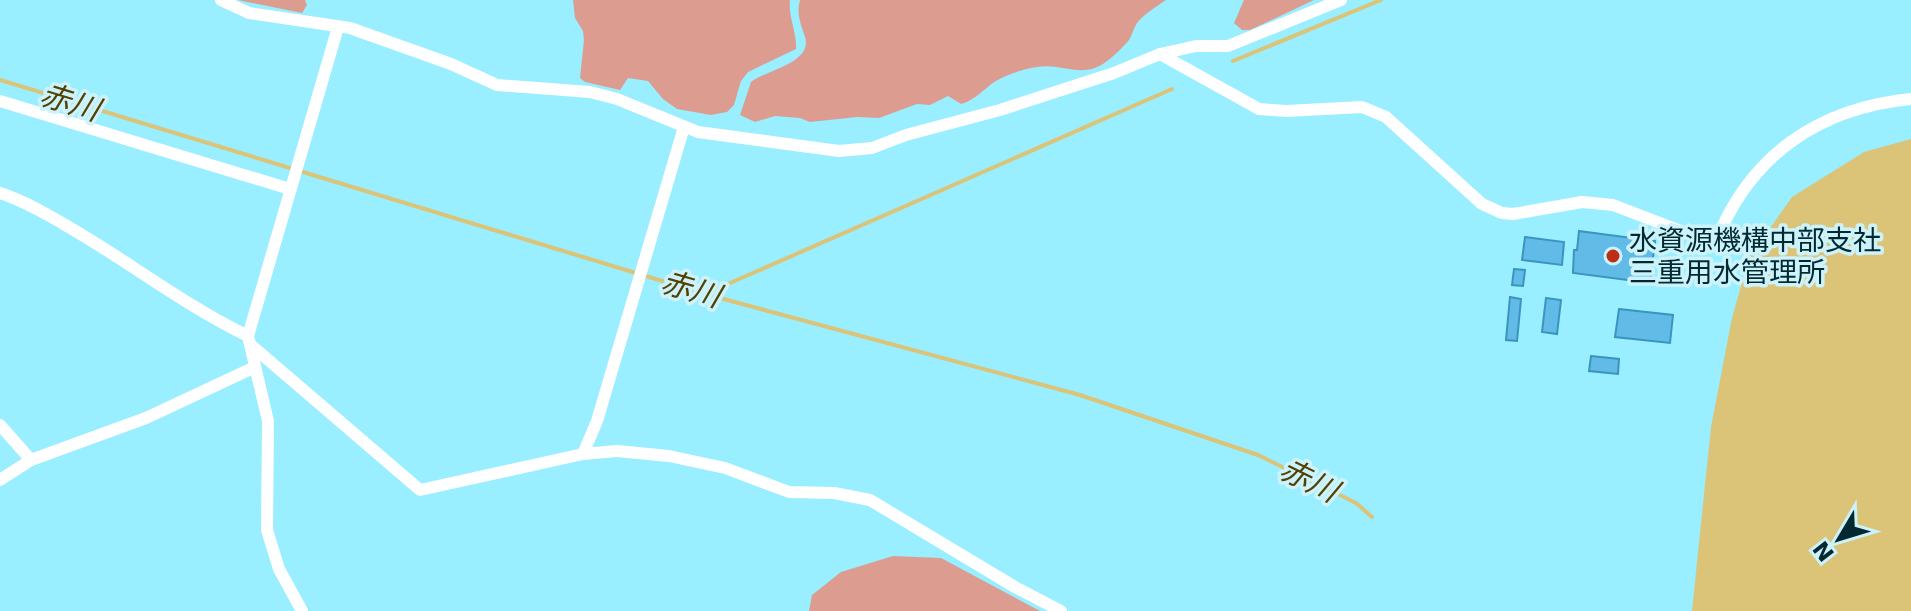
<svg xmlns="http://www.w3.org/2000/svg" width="1911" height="611" font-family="'DejaVu Sans','Noto Sans JP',sans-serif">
	<rect width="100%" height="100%" fill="#9ef"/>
	<g fill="#dc9d90">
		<polygon points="238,0 305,0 307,5 302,13"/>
		<path d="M573,0H790C788,17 797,32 796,49L748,72L741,81L734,105L727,112L711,115L677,109L663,99L648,81L628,78L620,90L585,82L580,78L584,40L583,31L575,18Z"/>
		<path d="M800,0H1166C1156,7 1145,13 1137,23C1134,28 1132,35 1129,40C1124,46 1114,56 1107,61C1083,80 1063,63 1037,67C1023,69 1008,74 996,81C983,89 976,100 961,104L948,96L930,105L917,104L879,118L857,117L810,122L800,118L775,116L755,122L740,115L751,82C766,70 813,63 805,37C801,24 796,14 800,0Z"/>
		<polygon points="1244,0 1314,0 1250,30 1242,30 1234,23"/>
		<polygon points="893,556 941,558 1040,611 809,611 812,595 841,572"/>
	</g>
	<polygon fill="#dbc378" points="1911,139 1911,611 1692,611 1711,427 1732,318 1749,258 1792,197 1864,152"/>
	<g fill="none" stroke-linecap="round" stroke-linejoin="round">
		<g stroke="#dbc378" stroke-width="4">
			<polyline points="1233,61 1381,0"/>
			<polyline points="0,80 705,294 1080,395 1258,455 1356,503 1372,517"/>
			<polyline points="705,294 1172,89"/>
		</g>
	</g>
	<g fill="#62bbe7" stroke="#3995bf" stroke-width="2">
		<polygon points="1579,231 1655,241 1650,283 1573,273 1574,250 1577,250"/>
		<polygon points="1525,237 1564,242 1562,265 1522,260"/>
		<polygon points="1514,269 1525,270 1523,286 1512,285"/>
		<polygon points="1510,297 1521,299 1517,341 1506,340"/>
		<polygon points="1546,298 1561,300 1557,334 1542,332"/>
		<polygon points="1619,309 1673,315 1670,343 1615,337"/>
		<polygon points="1591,356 1619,359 1618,374 1589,371"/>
	</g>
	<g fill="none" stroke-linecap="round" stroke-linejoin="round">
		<g stroke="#fff" stroke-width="12">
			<polyline points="221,0 249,13 350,28 451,64 497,85 590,92 617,99 698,132 839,151 872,148 906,135 1000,110 1114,73 1160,54 1196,46 1228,46 1341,0"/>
			<path d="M1160,54L1259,109L1286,111L1362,107L1386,117L1482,204L1502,213L1513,214L1582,202L1613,205L1715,244C1749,156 1818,108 1911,99"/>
			<polyline points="0,101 290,189"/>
			<path d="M0,193C24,201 45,213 67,226C128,261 184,305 248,336"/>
			<polyline points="251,345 420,490 583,454 617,451 669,456 725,468 789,492 834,493 870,500 1015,587 1061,611"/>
			<polyline points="0,425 31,460"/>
			<polyline points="583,454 597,421 684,127"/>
			<polyline points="0,480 31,460 146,418 255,367"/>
			<polyline points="302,611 279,569 267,530 268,421 248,336 338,27"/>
		</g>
	</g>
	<circle fill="#bb2f18" stroke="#ccf3fc" stroke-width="3" cx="1613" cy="256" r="8"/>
	<g text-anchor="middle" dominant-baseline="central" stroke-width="7" stroke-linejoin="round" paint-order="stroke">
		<g font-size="28" fill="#032930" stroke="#ccf3fc" text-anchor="start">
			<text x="1629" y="240">水資源機構中部支社<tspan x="1629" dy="32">三重用水管理所</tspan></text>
		</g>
		<g font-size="30" font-style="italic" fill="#524102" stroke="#ccf3fc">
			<text transform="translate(70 102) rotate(17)">赤川</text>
			<text transform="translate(691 289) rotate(16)">赤川</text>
			<text transform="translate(1309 480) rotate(26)">赤川</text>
		</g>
	</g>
	<g transform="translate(1839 539) rotate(232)" stroke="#ccf3fc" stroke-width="6" paint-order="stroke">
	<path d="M0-6L14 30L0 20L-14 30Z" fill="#032930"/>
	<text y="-12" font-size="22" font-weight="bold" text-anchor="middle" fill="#032930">N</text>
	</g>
</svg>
